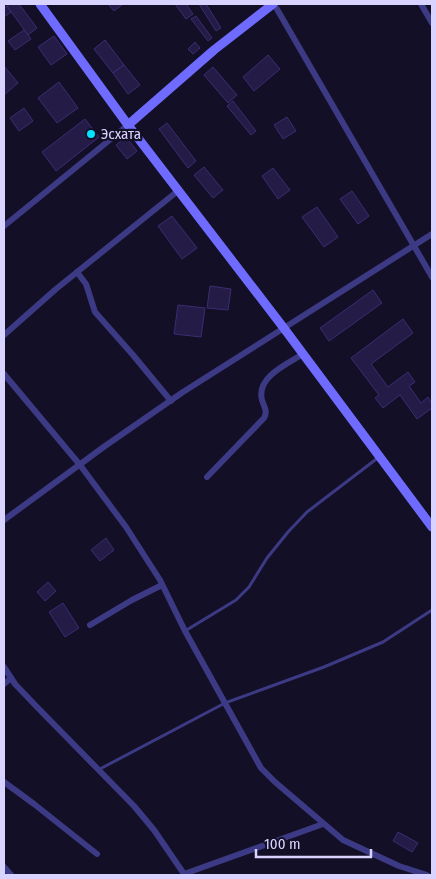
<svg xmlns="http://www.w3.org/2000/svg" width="436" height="879" font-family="'Fira Sans Condensed',sans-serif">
	<rect width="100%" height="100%" fill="#130f26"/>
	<g fill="#241b47" stroke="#3b2d73">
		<polygon points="10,4 19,4 37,28 28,35 7,6"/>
		<polygon points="108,4 123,4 114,11"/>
		<polygon points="175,4 186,4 193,14 186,19"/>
		<polygon points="199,4 206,4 221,28 216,31"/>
		<polygon points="7,6 11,12 4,17 4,8"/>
		<polygon points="196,16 212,38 208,41 191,19"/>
		<polygon points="24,30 31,39 15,50 8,41"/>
		<polygon points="54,36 67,54 51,65 38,47"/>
		<polygon points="105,40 124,65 113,73 94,49"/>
		<polygon points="195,42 200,48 193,54 188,49"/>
		<polygon points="268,55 280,69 254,91 243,77"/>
		<polygon points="124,65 140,85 128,94 113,73"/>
		<polygon points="4,66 18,83 4,95"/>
		<polygon points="213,67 237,95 228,103 204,75"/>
		<polygon points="59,82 78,108 57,123 38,98"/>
		<polygon points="233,101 256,131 251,135 227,106"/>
		<polygon points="24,108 33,121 19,131 10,118"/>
		<polygon points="287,117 296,131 283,139 274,125"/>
		<polygon points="85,119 99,137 56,171 42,152"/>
		<polygon points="167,123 196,161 188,168 159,129"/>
		<polygon points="126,137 137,151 127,159 116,145"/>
		<polygon points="204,167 223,190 213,198 194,175"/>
		<polygon points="273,168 290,190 278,199 262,176"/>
		<polygon points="352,191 369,216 358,224 340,199"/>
		<polygon points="317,207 338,237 324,247 302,217"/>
		<polygon points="172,216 197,248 182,259 158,226"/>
		<polygon points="210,286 231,289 228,310 207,308"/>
		<polygon points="373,290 382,303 329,341 320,328"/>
		<polygon points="178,305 205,308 201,337 174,334"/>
		<polygon points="403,319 413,333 371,364 388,387 408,372 415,382 409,386 421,403 428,397 432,404 432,408 417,419 400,395 383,408 375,398 379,395 351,358"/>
		<polygon points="106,538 114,550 100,561 91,550"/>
		<polygon points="48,582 56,591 45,601 37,592"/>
		<polygon points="63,603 79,628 65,637 49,612"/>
		<polygon points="398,832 418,843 412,852 393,841"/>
	</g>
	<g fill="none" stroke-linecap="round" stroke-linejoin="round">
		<g stroke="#3d3a85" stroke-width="3">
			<polyline points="185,631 236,600 249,587 267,558 288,532 307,512 379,457"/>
			<polyline points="98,770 225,703 324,667 383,642 432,610"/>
		</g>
		<g stroke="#3d3a85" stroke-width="6">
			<polyline points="274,4 432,277"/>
			<polyline points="421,4 432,23"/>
			<polyline points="4,226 128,125"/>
			<polyline points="77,272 86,284 95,312 133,355 171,401"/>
			<polyline points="4,335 56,289 179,190"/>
			<polyline points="4,374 80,465 126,527 160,580 185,631 261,768 275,782 343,840 399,866 427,875"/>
			<path d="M207,477L264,418C268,411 264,407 262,400C256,377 287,364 303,354"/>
			<polyline points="4,520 105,446 183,392 432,234"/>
			<polyline points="90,625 132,600 162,585"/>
			<polyline points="4,667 15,684 36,706 134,806 154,830 184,874 323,824"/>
			<polyline points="4,684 11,678"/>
			<polyline points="4,782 34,804 97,854"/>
			<polyline points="4,867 11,875"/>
		</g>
		<g stroke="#6f6bff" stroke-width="9">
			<polyline points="40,4 128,125 283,327 432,527"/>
			<polyline points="128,125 214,50 273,4"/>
		</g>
	</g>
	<circle fill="#00e5ff" stroke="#130f26" stroke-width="2" cx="91" cy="134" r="5"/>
	<g text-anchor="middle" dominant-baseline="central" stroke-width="4.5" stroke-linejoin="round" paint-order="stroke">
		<g font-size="15" fill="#d9d4ff" stroke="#130f26" text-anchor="start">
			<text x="101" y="134">Эсхата</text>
		</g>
	</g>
	<rect width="436" height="879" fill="none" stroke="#d9d4ff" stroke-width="10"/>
	<path d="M256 849v8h115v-8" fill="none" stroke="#d9d4ff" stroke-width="2.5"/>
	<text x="264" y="849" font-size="15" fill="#d9d4ff" stroke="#130f26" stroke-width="4" paint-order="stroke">100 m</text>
</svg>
